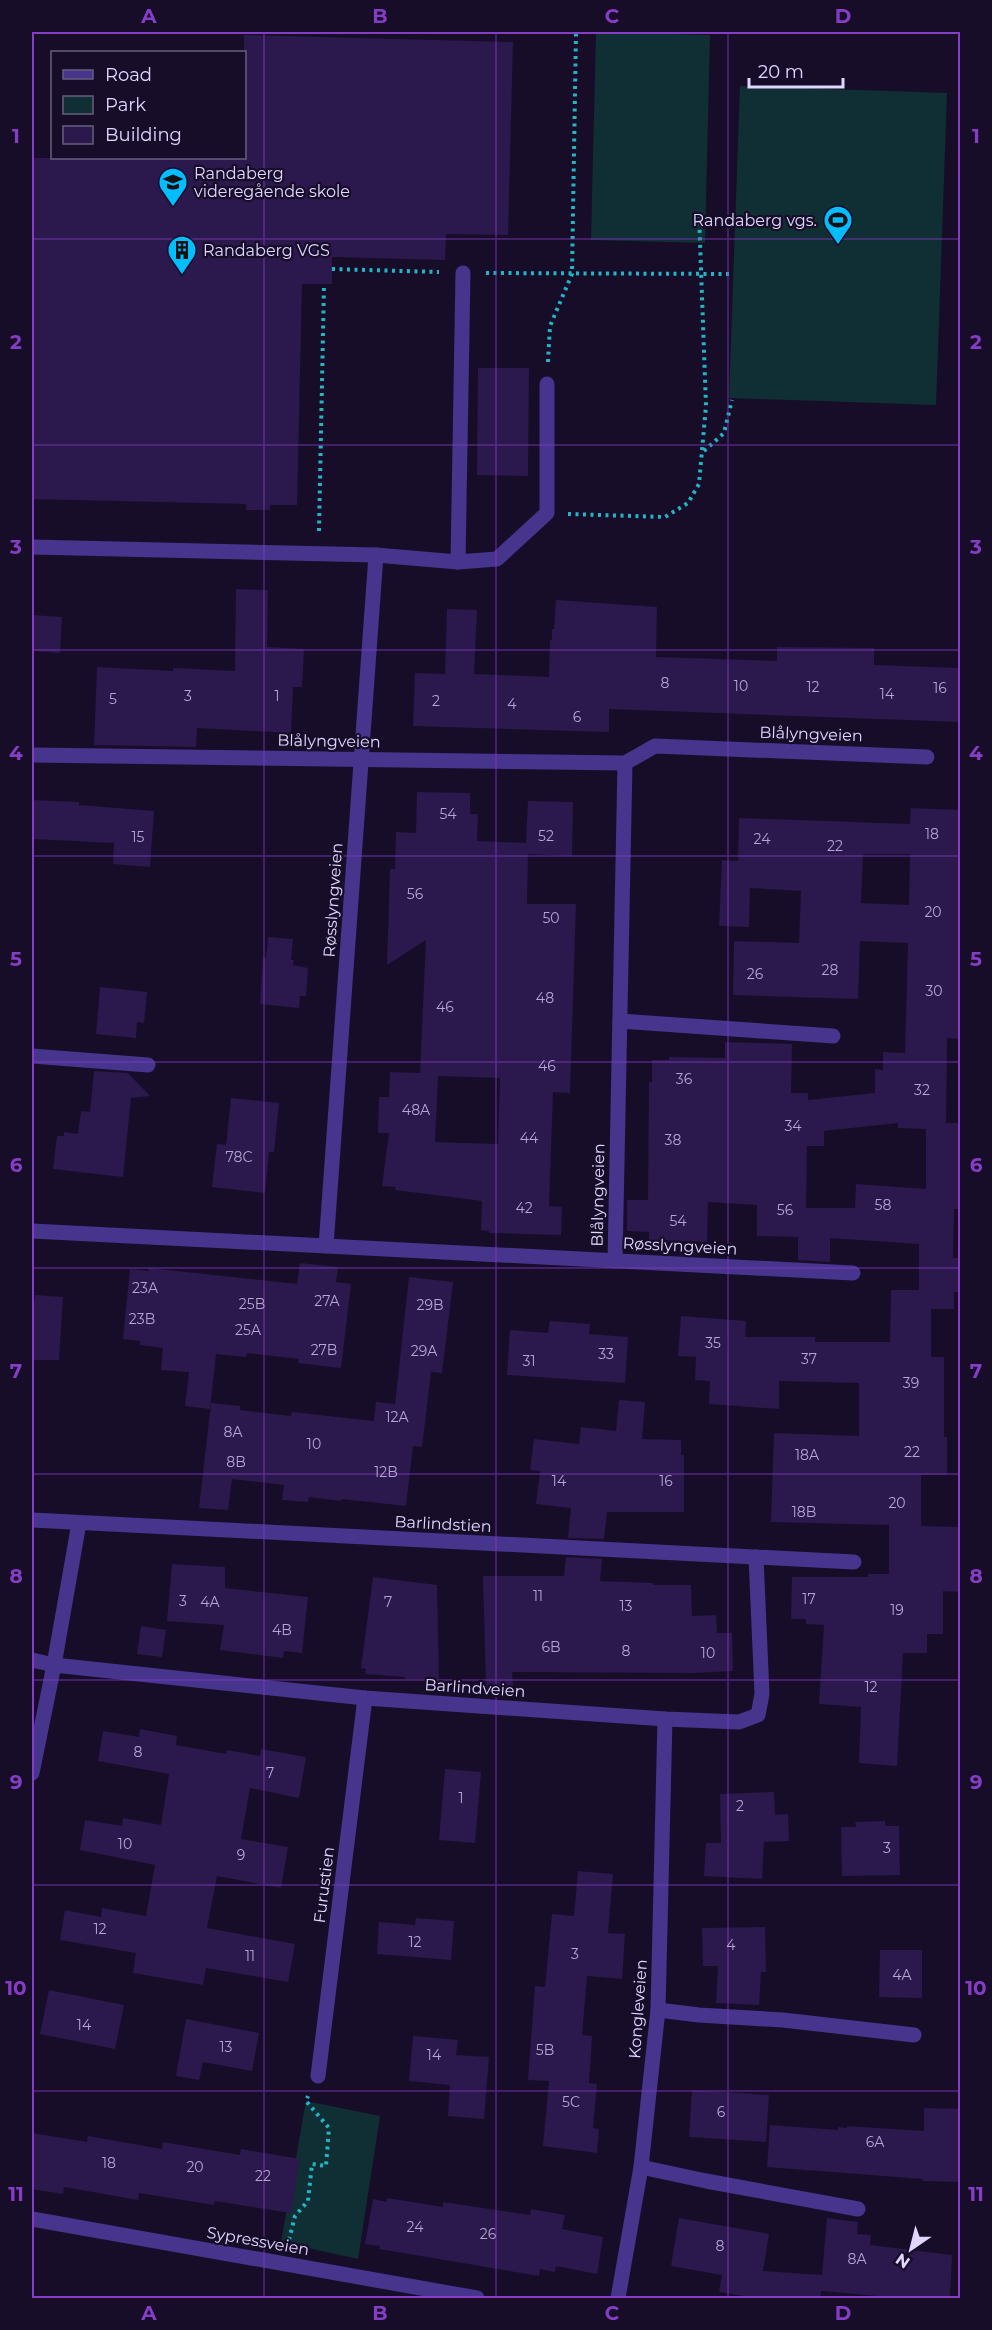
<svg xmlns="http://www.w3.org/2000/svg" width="992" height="2330" font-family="Montserrat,sans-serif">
	<rect width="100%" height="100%" fill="#170d29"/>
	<g fill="#102f34">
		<polygon points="596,32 710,35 705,243 591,240"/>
		<polygon points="740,86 947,93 936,405 729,398"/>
		<polygon points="306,2101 380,2116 358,2259 281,2242"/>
	</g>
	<g fill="#2b184c" fill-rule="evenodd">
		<polygon points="244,35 513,42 508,235 446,234 445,260 332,257 332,284 302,284 297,505 270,505 270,510 246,510 246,504 32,499 32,158 244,158"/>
		<polygon points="478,368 529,368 528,476 477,475"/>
		<polygon points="236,589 268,590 267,647 304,649 302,687 293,687 291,733 197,728 196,747 94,745 97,667 173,671 173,668 235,671"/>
		<polygon points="556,600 657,607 656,657 777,661 777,647 874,648 874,665 960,668 960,722 609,709 609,732 413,726 415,673 445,674 447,609 477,610 474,674 549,677 550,640 552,640 552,629 554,629"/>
		<polygon points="32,615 62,617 60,653 32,651"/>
		<path d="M417,792L470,793V814H478L477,841L526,843L528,801L573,802L572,856L528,854L527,904H576L570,1093L553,1092L549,1206L562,1207L561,1235L489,1233V1231L481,1230L482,1201L395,1190L396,1187L382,1186L389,1133H378L379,1097H389L390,1072L420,1073L426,940L387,965L390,869H395L396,832L416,833ZM438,1076L500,1078L498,1144L435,1142Z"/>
		<polygon points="32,800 79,802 79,805 154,811 150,867 113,864 114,843 32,839"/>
		<path d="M911,808L960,810V1039L947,1038L946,1123H960L959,1209H954L953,1258H960V1292H954V1309H931V1357H944V1437H947V1475H921V1526L960,1527V1592L943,1591V1634H927V1653H903L897,1766L859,1763L861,1707L819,1704L824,1625L806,1624V1619H791L792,1577H868V1574H889V1525L771,1522L774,1433L859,1436V1383L779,1381V1409L709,1404L710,1381L695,1380L696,1357L678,1356L681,1316L746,1321L745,1337H815V1342H890L891,1290H919V1244L830,1238V1262L798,1260V1237L757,1236V1205L708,1202L707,1242L649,1240V1232L627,1231V1200H648L649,1082H652V1060H669V1057L725,1058V1042L792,1044L791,1093H808V1100L875,1093V1069L883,1070V1052L905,1053L908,943L860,941L858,999L733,995L734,941L799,943L801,891L750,888L749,927L719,926L722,860L738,861L739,818L910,824ZM863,854H910L909,905L861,903ZM898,1123V1128L926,1129V1189L856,1184L855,1208H806L807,1146H824V1131Z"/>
		<polygon points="268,937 293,939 291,960 294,960 293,965 308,968 306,996 300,996 299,1008 260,1004 263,958 266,958"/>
		<polygon points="100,987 147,992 144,1023 137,1022 136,1038 96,1034"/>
		<polygon points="94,1071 128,1073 150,1096 131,1098 123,1177 53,1169 57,1136 64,1136 64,1132 78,1134 81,1111 90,1112"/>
		<polygon points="231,1098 279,1103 274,1152 269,1152 265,1193 212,1187 217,1144 226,1145"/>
		<polygon points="300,1263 338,1267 336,1282 351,1284 341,1368 298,1363 299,1359 247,1353 246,1357 216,1354 210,1409 185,1406 189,1372 161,1370 163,1348 140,1345 140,1341 123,1339 130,1269 148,1271 149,1268 297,1284"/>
		<polygon points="409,1277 453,1282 442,1373 431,1372 422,1447 413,1446 406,1506 342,1499 341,1501 309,1497 308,1502 282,1500 284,1485 232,1479 228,1510 199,1508 211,1403 240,1406 240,1410 291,1416 292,1412 374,1421 376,1402 395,1404"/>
		<polygon points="35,1295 63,1297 59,1360 32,1360 32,1304 34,1304"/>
		<polygon points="550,1321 590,1324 589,1334 628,1337 625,1383 507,1375 510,1330 548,1333"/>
		<polygon points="619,1400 645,1402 642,1439 681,1440 681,1455 684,1455 684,1512 607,1512 604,1539 568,1538 571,1508 536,1504 540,1471 530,1470 534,1439 579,1444 581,1427 616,1431"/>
		<polygon points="566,1557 602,1559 600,1581 653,1583 653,1585 691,1585 692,1616 716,1615 717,1633 732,1633 733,1671 694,1673 512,1672 513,1687 486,1687 483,1576 564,1576"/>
		<polygon points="172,1564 225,1567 225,1588 308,1597 302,1653 284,1651 283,1658 220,1650 224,1625 167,1621"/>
		<polygon points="373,1577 437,1585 439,1679 405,1679 405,1677 365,1674 366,1669 361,1668"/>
		<polygon points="141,1626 166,1630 162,1657 137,1654"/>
		<polygon points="140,1729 177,1736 176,1745 226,1754 227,1750 260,1756 261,1749 306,1757 299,1798 250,1788 241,1839 288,1847 281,1888 217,1876 207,1928 295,1944 288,1982 206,1968 203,1985 133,1973 136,1953 60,1940 65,1910 101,1917 102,1908 146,1916 155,1865 80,1850 85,1820 122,1826 123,1818 161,1825 169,1774 98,1761 103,1731 139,1737"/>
		<polygon points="445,1769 481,1772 475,1843 439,1840"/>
		<polygon points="774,1792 775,1815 788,1814 789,1841 764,1842 762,1879 704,1876 706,1843 721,1843 720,1794"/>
		<polygon points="885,1821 885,1826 899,1826 900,1875 842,1876 841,1827 856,1827 855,1822"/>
		<polygon points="578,1871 613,1874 608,1933 625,1934 622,1979 587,1976 582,2035 592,2036 589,2083 597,2084 593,2128 599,2129 597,2153 543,2146 549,2081 528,2080 535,1986 545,1987 552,1914 574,1916"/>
		<polygon points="416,1918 454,1921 451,1960 377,1954 379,1922 415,1925"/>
		<polygon points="765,1927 766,1972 761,1972 759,2005 716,2003 718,1966 703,1966 702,1928"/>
		<polygon points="880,1950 922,1950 922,1998 879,1997"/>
		<polygon points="49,1990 124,2005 115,2049 40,2034"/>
		<polygon points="186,2019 259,2033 252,2071 203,2062 199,2080 176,2076"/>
		<polygon points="413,2036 458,2040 456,2055 489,2057 484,2119 448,2116 450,2085 409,2081"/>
		<polygon points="692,2090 769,2095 766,2142 689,2137"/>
		<polygon points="924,2108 960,2109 960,2182 923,2181 923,2179 767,2167 770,2125 838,2130 838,2127 847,2128 847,2126 924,2131"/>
		<polygon points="32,2133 87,2142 88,2136 162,2149 163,2142 240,2155 241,2149 300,2159 291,2213 215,2201 214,2205 139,2193 138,2200 64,2187 63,2194 32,2189"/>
		<polygon points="387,2198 443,2207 443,2202 530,2215 531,2209 565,2215 562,2229 603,2237 597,2274 556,2266 555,2272 540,2269 539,2276 379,2249 380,2246 365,2244 373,2199 387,2202"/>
		<polygon points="679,2218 769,2234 763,2271 822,2275 827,2218 858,2222 857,2234 871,2235 870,2245 952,2255 950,2298 901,2298 821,2291 820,2298 756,2298 719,2292 722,2275 671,2266"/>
	</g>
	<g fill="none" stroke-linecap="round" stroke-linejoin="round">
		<g stroke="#23b5c5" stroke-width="4" stroke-dasharray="3 4.5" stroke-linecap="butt">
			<polyline points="332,269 439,272"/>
			<polyline points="486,273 730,274"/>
			<polyline points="548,362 550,326 572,274 576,32"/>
			<polyline points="704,451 724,433 732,400"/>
			<polyline points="568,514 665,517 688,503 699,484 706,406 699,214"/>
			<polyline points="319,531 324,284"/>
			<polyline points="289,2240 295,2216 308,2201 312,2164 326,2166 329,2128 306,2101 308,2096"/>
		</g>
		<g stroke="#46348d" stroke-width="15">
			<polyline points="32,547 376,555 458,562 497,559 547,513 547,384"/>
			<polyline points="458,562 463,273"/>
			<polyline points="32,755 625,763 655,746 927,757"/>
			<polyline points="620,1021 833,1036"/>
			<polyline points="32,1056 148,1065"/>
			<polyline points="32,1231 853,1273"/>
			<polyline points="326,1246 376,555"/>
			<polyline points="615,1261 625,763"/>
			<polyline points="32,1520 854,1562"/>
			<polyline points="32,1660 54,1665 365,1698 665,1719 739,1722 758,1715 762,1694 756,1557"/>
			<polyline points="32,1773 54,1665 79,1523"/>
			<polyline points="658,2010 699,2015 783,2020 914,2035"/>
			<polyline points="318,2076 365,1698"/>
			<polyline points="641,2167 706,2181 858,2209"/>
			<polyline points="32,2219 477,2298"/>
			<polyline points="618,2298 641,2167 658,2010 665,1719"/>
		</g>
	</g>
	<path fill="none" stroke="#853dc5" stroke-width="1.5" stroke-opacity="0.55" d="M264,32V2298M496,32V2298M728,32V2298M32,239H960M32,445H960M32,650H960M32,856H960M32,1062H960M32,1268H960M32,1474H960M32,1680H960M32,1885H960M32,2091H960"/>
	<defs>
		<g id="school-pin" transform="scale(1.5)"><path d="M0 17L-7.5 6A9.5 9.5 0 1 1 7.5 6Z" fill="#02bdff" stroke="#170d29"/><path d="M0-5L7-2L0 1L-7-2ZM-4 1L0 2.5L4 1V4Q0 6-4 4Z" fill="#111"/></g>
		<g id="stadium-pin" transform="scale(1.5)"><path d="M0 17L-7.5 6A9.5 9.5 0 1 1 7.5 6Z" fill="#02bdff" stroke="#170d29"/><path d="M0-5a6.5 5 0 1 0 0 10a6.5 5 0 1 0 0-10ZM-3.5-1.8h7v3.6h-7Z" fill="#111"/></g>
		<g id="building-pin" transform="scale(1.5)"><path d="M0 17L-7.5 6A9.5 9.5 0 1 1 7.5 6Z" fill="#02bdff" stroke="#170d29"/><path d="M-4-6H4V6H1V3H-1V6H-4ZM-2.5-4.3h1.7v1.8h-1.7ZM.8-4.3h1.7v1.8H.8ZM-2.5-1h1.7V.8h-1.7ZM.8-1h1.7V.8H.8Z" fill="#111"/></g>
	</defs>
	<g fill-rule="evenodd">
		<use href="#school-pin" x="173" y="182"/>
		<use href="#stadium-pin" x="838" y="220"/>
		<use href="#building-pin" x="182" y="250"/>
	</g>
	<g text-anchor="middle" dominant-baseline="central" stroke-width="4.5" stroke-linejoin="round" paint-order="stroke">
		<g font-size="14" fill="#b4a6d2">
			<text x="665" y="683">8</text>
			<text x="741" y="686">10</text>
			<text x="813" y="687">12</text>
			<text x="940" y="688">16</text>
			<text x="887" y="694">14</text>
			<text x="188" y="696">3</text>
			<text x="277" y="696">1</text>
			<text x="113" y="699">5</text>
			<text x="436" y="701">2</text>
			<text x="512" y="704">4</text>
			<text x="577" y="717">6</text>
			<text x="448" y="814">54</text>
			<text x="932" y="834">18</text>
			<text x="546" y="836">52</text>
			<text x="138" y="837">15</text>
			<text x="762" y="839">24</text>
			<text x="835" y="846">22</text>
			<text x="415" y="894">56</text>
			<text x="933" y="912">20</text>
			<text x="551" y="918">50</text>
			<text x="830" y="970">28</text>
			<text x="755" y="974">26</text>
			<text x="934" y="991">30</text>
			<text x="545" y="998">48</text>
			<text x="445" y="1007">46</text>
			<text x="547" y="1066">46</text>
			<text x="684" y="1079">36</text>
			<text x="922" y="1090">32</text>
			<text x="416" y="1110">48A</text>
			<text x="793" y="1126">34</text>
			<text x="529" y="1138">44</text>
			<text x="673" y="1140">38</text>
			<text x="239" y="1157">78C</text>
			<text x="883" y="1205">58</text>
			<text x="524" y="1208">42</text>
			<text x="785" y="1210">56</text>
			<text x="678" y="1221">54</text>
			<text x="145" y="1288">23A</text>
			<text x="327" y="1301">27A</text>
			<text x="252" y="1304">25B</text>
			<text x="430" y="1305">29B</text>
			<text x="142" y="1319">23B</text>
			<text x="248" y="1330">25A</text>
			<text x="713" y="1343">35</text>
			<text x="324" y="1350">27B</text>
			<text x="424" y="1351">29A</text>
			<text x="606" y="1354">33</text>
			<text x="809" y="1359">37</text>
			<text x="529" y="1361">31</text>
			<text x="911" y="1383">39</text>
			<text x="397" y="1417">12A</text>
			<text x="233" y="1432">8A</text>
			<text x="314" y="1444">10</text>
			<text x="912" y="1452">22</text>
			<text x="807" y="1455">18A</text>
			<text x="236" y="1462">8B</text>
			<text x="386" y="1472">12B</text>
			<text x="559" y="1481">14</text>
			<text x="666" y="1481">16</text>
			<text x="897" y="1503">20</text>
			<text x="804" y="1512">18B</text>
			<text x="538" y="1596">11</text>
			<text x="809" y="1599">17</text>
			<text x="183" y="1601">3</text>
			<text x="210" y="1602">4A</text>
			<text x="388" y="1602">7</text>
			<text x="626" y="1606">13</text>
			<text x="897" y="1610">19</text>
			<text x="282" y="1630">4B</text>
			<text x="551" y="1647">6B</text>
			<text x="626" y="1651">8</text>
			<text x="708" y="1653">10</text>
			<text x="871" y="1687">12</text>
			<text x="138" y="1752">8</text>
			<text x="270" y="1773">7</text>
			<text x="461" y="1798">1</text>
			<text x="740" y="1806">2</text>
			<text x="125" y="1844">10</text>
			<text x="887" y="1848">3</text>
			<text x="241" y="1855">9</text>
			<text x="100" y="1929">12</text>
			<text x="415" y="1942">12</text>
			<text x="731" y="1945">4</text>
			<text x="575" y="1954">3</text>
			<text x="250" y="1956">11</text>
			<text x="902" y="1975">4A</text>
			<text x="84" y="2025">14</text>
			<text x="226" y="2047">13</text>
			<text x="545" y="2050">5B</text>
			<text x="434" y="2055">14</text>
			<text x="571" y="2102">5C</text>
			<text x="721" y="2112">6</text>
			<text x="875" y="2142">6A</text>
			<text x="109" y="2163">18</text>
			<text x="195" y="2167">20</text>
			<text x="263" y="2176">22</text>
			<text x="415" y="2227">24</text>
			<text x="488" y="2234">26</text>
			<text x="720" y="2246">8</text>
			<text x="857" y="2259">8A</text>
		</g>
		<g font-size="16" fill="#e1d6ff" stroke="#170d29" text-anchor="start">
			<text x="194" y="173">Randaberg<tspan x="194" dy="18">videregående skole</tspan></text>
			<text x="817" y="220" text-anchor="end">Randaberg vgs.</text>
			<text x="203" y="250">Randaberg VGS</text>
		</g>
		<g font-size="16" fill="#e1d6ff" stroke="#170d29">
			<text transform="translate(811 734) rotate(2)">Blålyngveien</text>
			<text transform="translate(329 741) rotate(1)">Blålyngveien</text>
			<text transform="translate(333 900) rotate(-86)">Røsslyngveien</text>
			<text transform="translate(598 1195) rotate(-89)">Blålyngveien</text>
			<text transform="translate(680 1246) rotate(3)">Røsslyngveien</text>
			<text transform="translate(443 1524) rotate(3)">Barlindstien</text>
			<text transform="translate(475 1688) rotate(4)">Barlindveien</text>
			<text transform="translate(324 1885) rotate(-83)">Furustien</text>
			<text transform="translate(638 2009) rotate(-86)">Kongleveien</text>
			<text transform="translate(258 2241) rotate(10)">Sypressveien</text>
		</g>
	</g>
	<rect width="992" height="2330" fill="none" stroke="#170d29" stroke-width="66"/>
	<rect x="51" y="51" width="195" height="108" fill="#170d29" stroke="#685d7f" stroke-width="1.5"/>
	<rect x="63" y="70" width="30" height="9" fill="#46348d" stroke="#685d7f" stroke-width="1.5"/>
	<text x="105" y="81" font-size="18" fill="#e1d6ff">Road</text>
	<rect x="63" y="96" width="30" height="18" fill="#102f34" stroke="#685d7f" stroke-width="1.5"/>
	<text x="105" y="111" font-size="18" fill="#e1d6ff">Park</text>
	<rect x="63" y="126" width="30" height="18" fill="#2b184c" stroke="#685d7f" stroke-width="1.5"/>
	<text x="105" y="141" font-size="18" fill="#e1d6ff">Building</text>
	<g transform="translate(911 2249) rotate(215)" stroke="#170d29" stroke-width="4.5" paint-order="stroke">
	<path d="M0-4.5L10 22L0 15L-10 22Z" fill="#e1d6ff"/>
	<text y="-9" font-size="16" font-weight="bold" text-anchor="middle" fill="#e1d6ff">N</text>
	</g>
	<path d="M749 78v9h94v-9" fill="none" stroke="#e1d6ff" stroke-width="3"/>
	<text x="758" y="78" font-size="18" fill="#e1d6ff" stroke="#170d29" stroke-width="4.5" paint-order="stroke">20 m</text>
	<rect x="33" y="33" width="926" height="2264" fill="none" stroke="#853dc5" stroke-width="2"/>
	<g font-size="20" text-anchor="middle" font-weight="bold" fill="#853dc5">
		<text x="149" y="23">A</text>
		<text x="380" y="23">B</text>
		<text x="612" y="23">C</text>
		<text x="843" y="23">D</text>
		<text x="16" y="143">1</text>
		<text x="976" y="143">1</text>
		<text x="16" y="349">2</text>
		<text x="976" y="349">2</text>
		<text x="16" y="554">3</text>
		<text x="976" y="554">3</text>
		<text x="16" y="760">4</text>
		<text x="976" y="760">4</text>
		<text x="16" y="966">5</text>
		<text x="976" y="966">5</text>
		<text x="16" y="1172">6</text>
		<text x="976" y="1172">6</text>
		<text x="16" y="1378">7</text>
		<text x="976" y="1378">7</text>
		<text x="16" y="1583">8</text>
		<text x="976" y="1583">8</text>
		<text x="16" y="1789">9</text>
		<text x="976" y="1789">9</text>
		<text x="16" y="1995">10</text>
		<text x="976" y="1995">10</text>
		<text x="16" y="2201">11</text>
		<text x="976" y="2201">11</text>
		<text x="149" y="2320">A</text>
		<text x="380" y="2320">B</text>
		<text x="612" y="2320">C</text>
		<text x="843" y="2320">D</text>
	</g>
</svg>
